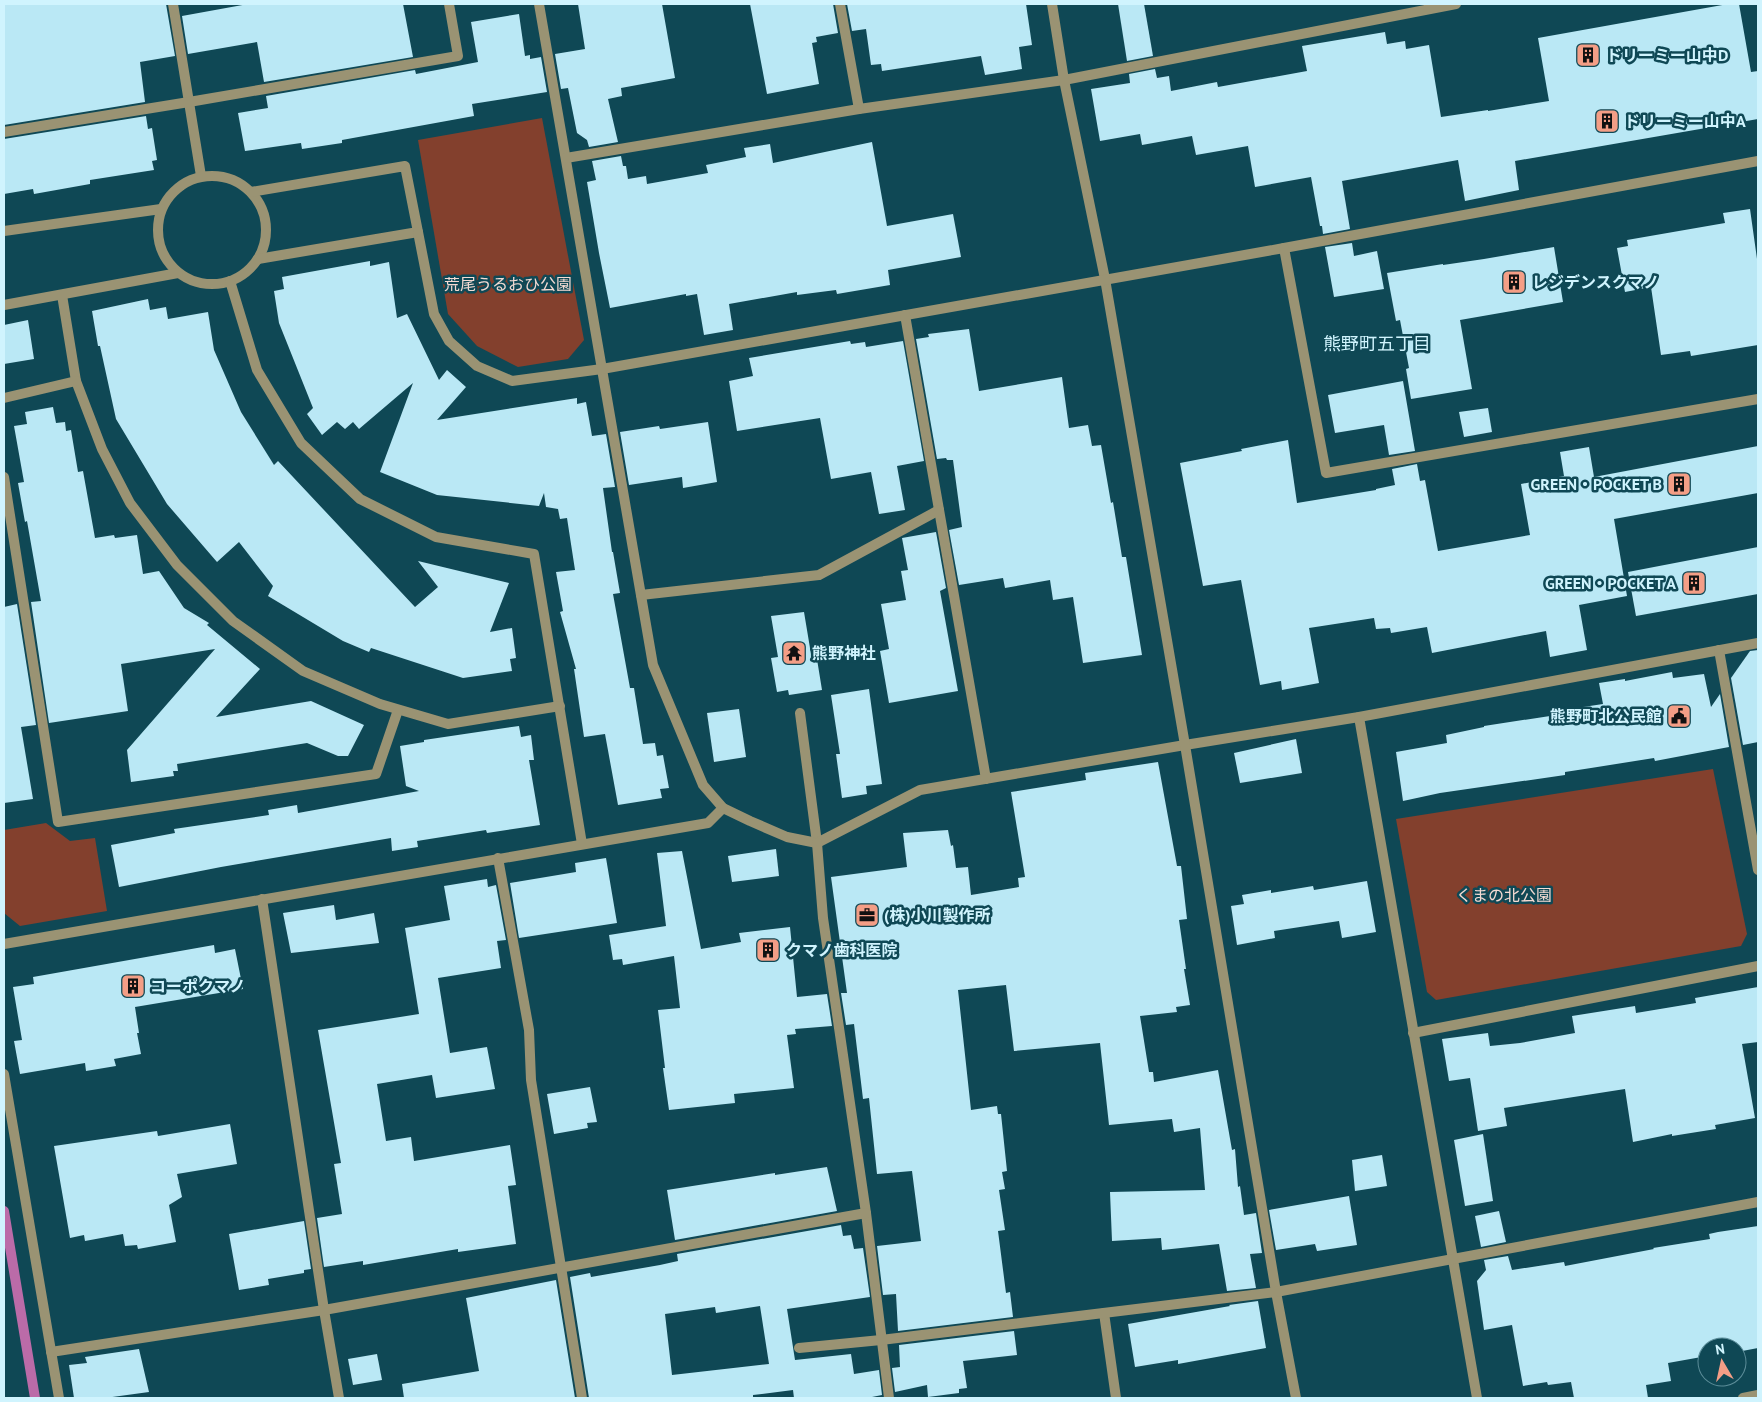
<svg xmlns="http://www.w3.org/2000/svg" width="1762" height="1402" font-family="'PT Sans','Noto Sans JP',sans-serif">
	<rect width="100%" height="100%" fill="#0f4855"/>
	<g fill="#83402d">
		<polygon points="542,118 584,340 568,359 518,367 477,346 448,314 418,140"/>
		<polygon points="1713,769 1747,934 1741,946 1436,1000 1427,992 1396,819"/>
		<polygon points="46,823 70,841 95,838 107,911 20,926 4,913 4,830"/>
	</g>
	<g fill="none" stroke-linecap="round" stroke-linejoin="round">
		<polyline stroke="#bb6ba8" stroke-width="10" points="4,1211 35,1398"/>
	</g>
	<g fill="#bae8f5" fill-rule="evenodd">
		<polygon points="4,4 166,4 175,56 140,62 145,102 4,125"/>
		<polygon points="248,4 403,4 413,57 264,82 257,42 188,54 182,16"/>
		<polygon points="578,4 662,4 675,78 621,88 622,96 608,99 618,142 589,147 587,140 577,133 568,88 561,89 555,54 585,49"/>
		<polygon points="750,4 833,4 838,33 816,37 817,42 812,43 819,84 767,94"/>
		<polygon points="847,4 1026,4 1032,45 1019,47 1022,69 985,75 981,56 882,71 881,64 871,65 866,29 852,31"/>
		<polygon points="1118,4 1144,4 1153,56 1127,61"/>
		<polygon points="1728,4 1739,4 1751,72 1758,71 1758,119 1515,161 1519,190 1465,201 1458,160 1342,181 1350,229 1323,234 1322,226 1320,226 1311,177 1255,187 1248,146 1196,155 1192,136 1142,145 1140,134 1100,141 1091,89 1130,83 1129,74 1155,69 1157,78 1169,76 1171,91 1217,82 1218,87 1307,71 1302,46 1385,32 1387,44 1405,41 1406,49 1429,45 1441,117 1488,110 1488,111 1549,101 1538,38"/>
		<polygon points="519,14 525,56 530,55 530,59 541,57 547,92 472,104 474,116 342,140 342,143 302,149 301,143 245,151 238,113 268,108 266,96 415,70 416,74 478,62 471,22"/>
		<polygon points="146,116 148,129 152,128 157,160 152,161 154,170 90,180 90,184 34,194 33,189 4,194 4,139"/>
		<polygon points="872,142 887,226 953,214 961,257 888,270 890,285 837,294 836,290 797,295 797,292 729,304 733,330 704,335 697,294 686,296 686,294 610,308 599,253 587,182 596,180 592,161 621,156 623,166 626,166 628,179 646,176 647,184 708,173 706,165 746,157 744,148 770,144 773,163"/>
		<polygon points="1750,209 1758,266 1758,345 1691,356 1690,351 1661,355 1651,287 1625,292 1617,248 1628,246 1627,240 1725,223 1723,213"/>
		<polygon points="1352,243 1354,256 1377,251 1384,289 1334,297 1325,247"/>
		<polygon points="1554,247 1563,302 1460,320 1472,389 1411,399 1406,369 1409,368 1400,320 1396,321 1387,273 1443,264 1443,265 1484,259"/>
		<polygon points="370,261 370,266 389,262 397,318 407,314 439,380 447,370 466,387 437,420 577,398 577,404 586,402 592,436 606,434 615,487 603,488 612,552 613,552 620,593 613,594 630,688 634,688 643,744 655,743 657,756 663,755 669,788 660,789 662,798 618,805 605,734 584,737 574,669 576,669 560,612 563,611 556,572 575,570 567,518 560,519 558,509 546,507 544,493 539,506 437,495 380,472 413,383 359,429 353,422 345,429 337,422 322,435 307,414 313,408 279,323 274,291 284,289 282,277"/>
		<polygon points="148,299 150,310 166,307 168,319 208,312 214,350 241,412 274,465 278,461 415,607 438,587 418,561 509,583 490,632 512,628 516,658 510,659 512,671 463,678 371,648 369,652 343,641 268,596 273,586 239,542 217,562 167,504 116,419 100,346 98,346 92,311"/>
		<polygon points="28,320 34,359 4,364 4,325"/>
		<polygon points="969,329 979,391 1062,377 1069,428 1088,425 1092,446 1101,445 1111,503 1113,502 1122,557 1126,557 1142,655 1083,663 1073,597 1053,600 1050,580 1005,588 1003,578 959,585 949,530 962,527 953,460 947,460 946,458 937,459 916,339 929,337 928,334"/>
		<polygon points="850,341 851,344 865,342 866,347 903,341 924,461 897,466 905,510 879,514 871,472 831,479 820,418 737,431 729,381 753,376 749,358"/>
		<polygon points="1403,381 1415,451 1389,455 1384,425 1335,433 1328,395"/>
		<polygon points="53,407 56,423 65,422 66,431 71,430 78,472 83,471 95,538 114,535 115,538 137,535 143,574 159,571 184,608 209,623 207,625 260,669 216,717 311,701 364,725 348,756 338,756 307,743 177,764 178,771 173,771 174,776 131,782 127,750 215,649 121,664 128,711 49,723 31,602 41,601 27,521 25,522 18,483 24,482 14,426 27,424 25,412"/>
		<polygon points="1488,408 1492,432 1464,437 1459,412"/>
		<polygon points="708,422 717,482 683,488 682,477 629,485 620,432 659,426 660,429"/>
		<polygon points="1288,440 1297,503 1376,490 1376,489 1395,485 1392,469 1417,464 1420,481 1425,480 1438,551 1530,535 1521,484 1564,476 1560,452 1589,447 1594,477 1758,446 1758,493 1614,519 1627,596 1579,605 1587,650 1550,657 1546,631 1432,653 1427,627 1391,633 1390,628 1376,629 1374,618 1309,628 1319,683 1282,690 1281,681 1260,685 1241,580 1203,586 1180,463 1242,451 1241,449"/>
		<polygon points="936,532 946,588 940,591 958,691 889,703 880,651 889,649 881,604 906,600 901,571 908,570 902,538"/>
		<polygon points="1758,547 1758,594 1636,616 1628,572"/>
		<polygon points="17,604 36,725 21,727 33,799 4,803 4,607"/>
		<polygon points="804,612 811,654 816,653 822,690 789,695 788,690 777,692 771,658 778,657 771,616"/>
		<polygon points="1758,650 1758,742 1743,745 1731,678 1750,651"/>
		<polygon points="1672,672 1673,678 1704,674 1711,707 1720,694 1729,747 1655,761 1654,758 1591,768 1565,772 1565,775 1440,793 1403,801 1396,752 1447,743 1446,735 1484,727 1484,726 1563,714 1563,710 1603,704 1599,683 1625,679 1625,681"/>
		<polygon points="869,689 882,784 866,786 867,794 842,798 836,754 840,754 831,695"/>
		<polygon points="739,709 746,757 714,762 707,713"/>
		<polygon points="519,726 521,737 531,735 534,760 529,760 540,825 487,833 486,830 417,841 418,847 392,851 391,838 221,867 119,887 111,845 175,833 174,829 269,815 268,810 297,805 298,813 419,791 406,786 400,746 424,742 424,740"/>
		<polygon points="1296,739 1302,773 1240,783 1234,753"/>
		<polygon points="1158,762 1177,866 1181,866 1187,919 1179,920 1186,969 1184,969 1190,1005 1176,1007 1177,1012 1140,1016 1149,1072 1153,1072 1154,1082 1218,1070 1232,1150 1235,1149 1238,1187 1240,1186 1244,1215 1256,1213 1262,1253 1250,1254 1256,1288 1227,1291 1219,1244 1162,1250 1161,1238 1112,1241 1110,1192 1205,1190 1200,1128 1174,1132 1172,1119 1109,1125 1100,1043 1014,1051 1006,985 958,990 971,1110 997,1106 998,1114 1001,1114 1007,1171 1002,1172 1005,1189 999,1190 1005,1230 998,1231 1006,1293 1010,1292 1013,1317 898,1331 896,1294 883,1295 877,1246 921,1241 912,1171 877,1174 869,1098 863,1099 854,1024 846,1025 841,993 847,993 831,877 907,867 903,833 948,830 951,846 953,845 956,868 968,867 971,895 1019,887 1018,878 1025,877 1011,792 1086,780 1085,773"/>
		<polygon points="776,849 779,876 732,882 728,856"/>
		<polygon points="682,851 701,949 741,942 739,933 790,927 797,997 827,994 832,1026 795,1029 796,1034 787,1035 794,1088 734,1094 735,1103 669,1110 663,1068 665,1068 658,1010 680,1008 674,956 623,965 622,959 613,960 609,935 666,926 657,853"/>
		<polygon points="606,858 617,923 519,938 510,883 576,872 575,863"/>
		<polygon points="487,879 488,887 496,885 506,940 497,941 501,968 438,978 450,1053 487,1047 495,1089 436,1098 432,1075 377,1084 386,1141 411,1137 414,1161 510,1145 516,1185 508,1186 516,1244 458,1252 458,1249 363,1265 363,1261 324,1267 317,1218 342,1214 334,1164 341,1163 318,1030 419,1014 405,928 450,920 444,886"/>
		<polygon points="1367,881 1376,932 1342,938 1339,921 1274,931 1275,938 1237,945 1231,906 1244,904 1242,895 1271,890 1271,893 1313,886 1314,890"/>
		<polygon points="334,905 336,920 374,913 379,943 291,953 283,913"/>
		<polygon points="214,945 215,953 235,949 243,989 135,1007 139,1033 137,1033 141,1054 114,1059 116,1066 86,1071 85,1063 20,1074 14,1041 22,1040 13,987 34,984 33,977"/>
		<polygon points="1758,987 1758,1042 1742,1044 1755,1118 1715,1125 1716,1129 1672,1136 1672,1134 1633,1142 1625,1089 1504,1108 1507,1126 1478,1131 1470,1078 1449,1081 1442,1039 1488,1033 1490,1046 1520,1043 1575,1033 1572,1016 1635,1006 1636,1013 1696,1003 1695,998"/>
		<polygon points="590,1087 597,1122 587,1123 588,1128 554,1134 547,1094"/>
		<polygon points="230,1124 237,1164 177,1174 182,1197 169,1205 176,1242 138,1249 137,1245 125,1246 123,1234 85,1241 84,1235 70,1238 54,1146 157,1131 158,1136"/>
		<polygon points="1483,1134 1493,1201 1465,1206 1454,1140"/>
		<polygon points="1382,1155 1387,1186 1355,1191 1352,1160"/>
		<polygon points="827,1167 837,1211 675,1240 667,1190 775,1173 775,1175"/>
		<polygon points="1349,1196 1357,1245 1317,1251 1315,1244 1276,1250 1269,1210"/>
		<polygon points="1499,1211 1506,1242 1481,1247 1475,1216"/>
		<polygon points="304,1221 311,1269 304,1270 304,1273 268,1279 269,1285 239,1290 229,1234"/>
		<path d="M841,1225L843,1236L851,1235L854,1249L863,1248L870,1297L787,1309L795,1360L851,1354L854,1374L879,1370L882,1395L867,1398H794L793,1390L753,1395V1398H589L570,1277L590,1273L591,1277L660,1265L678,1261L677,1254ZM760,1306L769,1364L672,1375L665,1314L715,1307L716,1313Z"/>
		<polygon points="1758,1226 1758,1348 1737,1352 1737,1347 1707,1347 1707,1356 1668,1363 1671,1381 1646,1385 1648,1398 1574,1398 1571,1382 1548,1385 1547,1382 1523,1386 1512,1325 1484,1330 1477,1281 1486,1270 1484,1260 1508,1256 1512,1270 1564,1262 1565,1266 1654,1249 1653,1248 1710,1239 1709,1234 1718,1232"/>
		<polygon points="556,1280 575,1398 404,1398 402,1384 479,1371 466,1298"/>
		<polygon points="1258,1301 1266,1348 1178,1364 1178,1360 1135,1367 1128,1324 1230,1306 1229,1305"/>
		<polygon points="1014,1331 1017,1355 963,1361 967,1388 959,1389 959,1393 928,1397 927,1385 895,1392 892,1368 900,1367 899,1345"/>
		<polygon points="139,1349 149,1392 105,1398 74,1398 69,1365 87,1363 85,1357"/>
		<polygon points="377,1354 382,1380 353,1385 348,1359"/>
	</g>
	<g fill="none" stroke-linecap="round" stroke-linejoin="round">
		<polyline stroke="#9a9373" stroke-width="10" points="800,713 817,843"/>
		<g stroke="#9a9373" stroke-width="10">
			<polyline points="173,4 201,176"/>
			<polyline points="539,4 653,665 703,785 723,808 750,821 787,837 817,843 920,790 1185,745 1359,717 1758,643"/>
			<polyline points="840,4 859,109 1064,80 1456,4"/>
			<polyline points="1052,4 1064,80 1105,279 1185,745 1276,1292 1296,1398"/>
			<polyline points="4,132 189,102 458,56 449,4"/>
			<polyline points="566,158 859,109"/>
			<circle cx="212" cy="230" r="54"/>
			<polyline points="251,192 405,166 418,232 258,259"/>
			<polyline points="4,231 161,209"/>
			<polyline points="418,232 434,314 449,341 477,366 512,381 602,369 1284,248 1758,161"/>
			<polyline points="1284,248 1326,473 1758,399"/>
			<polyline points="230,281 257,370 301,443 360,499 436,537 534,554 582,844"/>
			<polyline points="62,295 76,381 102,449 130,503 177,565 233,621 303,671 380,704 448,724 560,706"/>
			<polyline points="4,305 178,273"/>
			<polyline points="905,315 986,779"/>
			<polyline points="4,398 76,381"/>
			<polyline points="4,477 58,822 376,774 398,710"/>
			<polyline points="641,595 819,575 939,510"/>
			<polyline points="1719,650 1758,870"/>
			<polyline points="1359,717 1477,1398"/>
			<polyline points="817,843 823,918 866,1213 889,1398"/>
			<polyline points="498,858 529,1030 531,1080 582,1398"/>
			<polyline points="262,899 324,1310 339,1398"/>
			<polyline points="4,944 708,823 723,808"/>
			<polyline points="1413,1033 1758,966"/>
			<polyline points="4,1074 59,1398"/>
			<polyline points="1104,1313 1116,1398"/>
			<polyline points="799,1348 881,1340 1276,1292 1758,1202"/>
			<polyline points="51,1352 324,1310 866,1213"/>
			<polyline points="1743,1398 1758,1395"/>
		</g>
	</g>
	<defs>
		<g id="building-square" transform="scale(1.25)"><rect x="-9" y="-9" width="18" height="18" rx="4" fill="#f49e86" stroke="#0f4855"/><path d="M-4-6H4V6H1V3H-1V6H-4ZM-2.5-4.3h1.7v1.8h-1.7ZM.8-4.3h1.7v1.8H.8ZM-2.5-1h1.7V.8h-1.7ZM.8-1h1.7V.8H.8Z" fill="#111"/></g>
		<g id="temple-square" transform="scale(1.25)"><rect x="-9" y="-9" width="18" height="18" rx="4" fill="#f49e86" stroke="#0f4855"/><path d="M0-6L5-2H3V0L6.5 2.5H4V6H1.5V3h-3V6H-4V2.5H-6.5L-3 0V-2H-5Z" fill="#111"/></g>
		<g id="civic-square" transform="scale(1.25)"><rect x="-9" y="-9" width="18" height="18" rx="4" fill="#f49e86" stroke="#0f4855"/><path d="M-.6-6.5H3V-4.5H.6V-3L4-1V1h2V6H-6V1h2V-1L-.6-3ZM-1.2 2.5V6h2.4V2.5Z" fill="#111"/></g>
		<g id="office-square" transform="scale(1.25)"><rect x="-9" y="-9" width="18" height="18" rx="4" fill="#f49e86" stroke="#0f4855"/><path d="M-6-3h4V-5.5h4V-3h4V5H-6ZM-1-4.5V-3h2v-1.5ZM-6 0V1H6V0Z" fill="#111"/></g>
	</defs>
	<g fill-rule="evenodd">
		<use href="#building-square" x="1588" y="55"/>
		<use href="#building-square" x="1607" y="121"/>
		<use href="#building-square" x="1514" y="282"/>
		<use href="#building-square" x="1679" y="484"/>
		<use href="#building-square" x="1694" y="583"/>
		<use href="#temple-square" x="794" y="653"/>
		<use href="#civic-square" x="1679" y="716"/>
		<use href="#office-square" x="867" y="915"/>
		<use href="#building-square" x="768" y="950"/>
		<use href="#building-square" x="133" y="986"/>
	</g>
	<g text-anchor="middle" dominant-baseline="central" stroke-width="5" stroke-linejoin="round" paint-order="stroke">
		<g font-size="16" font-weight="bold" fill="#d0f4fe" stroke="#0f4855" text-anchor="start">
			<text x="1606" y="55">ドリーミー山中D</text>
			<text x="1624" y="121">ドリーミー山中A</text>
			<text x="1532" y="282">レジデンスクマノ</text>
			<text x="1662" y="484" text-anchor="end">GREEN・POCKET B</text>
			<text x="1676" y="583" text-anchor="end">GREEN・POCKET A</text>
			<text x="812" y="653">熊野神社</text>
			<text x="1662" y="716" text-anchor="end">熊野町北公民館</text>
			<text x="884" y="915">(株)小川製作所</text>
			<text x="786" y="950">クマノ歯科医院</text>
			<text x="150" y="986">コーポクマノ</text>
		</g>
		<g font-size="16" fill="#f5dbd3" stroke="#0f4855">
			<text x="508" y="284">荒尾うるおひ公園</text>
			<text x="1504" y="895">くまの北公園</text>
		</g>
		<g font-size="18" fill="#d0f4fe" stroke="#0f4855">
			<text x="1377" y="343">熊野町五丁目</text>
		</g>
	</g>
	<rect width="1762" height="1402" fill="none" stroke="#d0f4fe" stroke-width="10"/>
	<g transform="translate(1722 1362) rotate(351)"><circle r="24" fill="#0f4855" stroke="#5c8d99"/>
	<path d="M0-4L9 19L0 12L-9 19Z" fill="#f49e86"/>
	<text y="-8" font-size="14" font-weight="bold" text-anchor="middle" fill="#d0f4fe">N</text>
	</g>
</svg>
